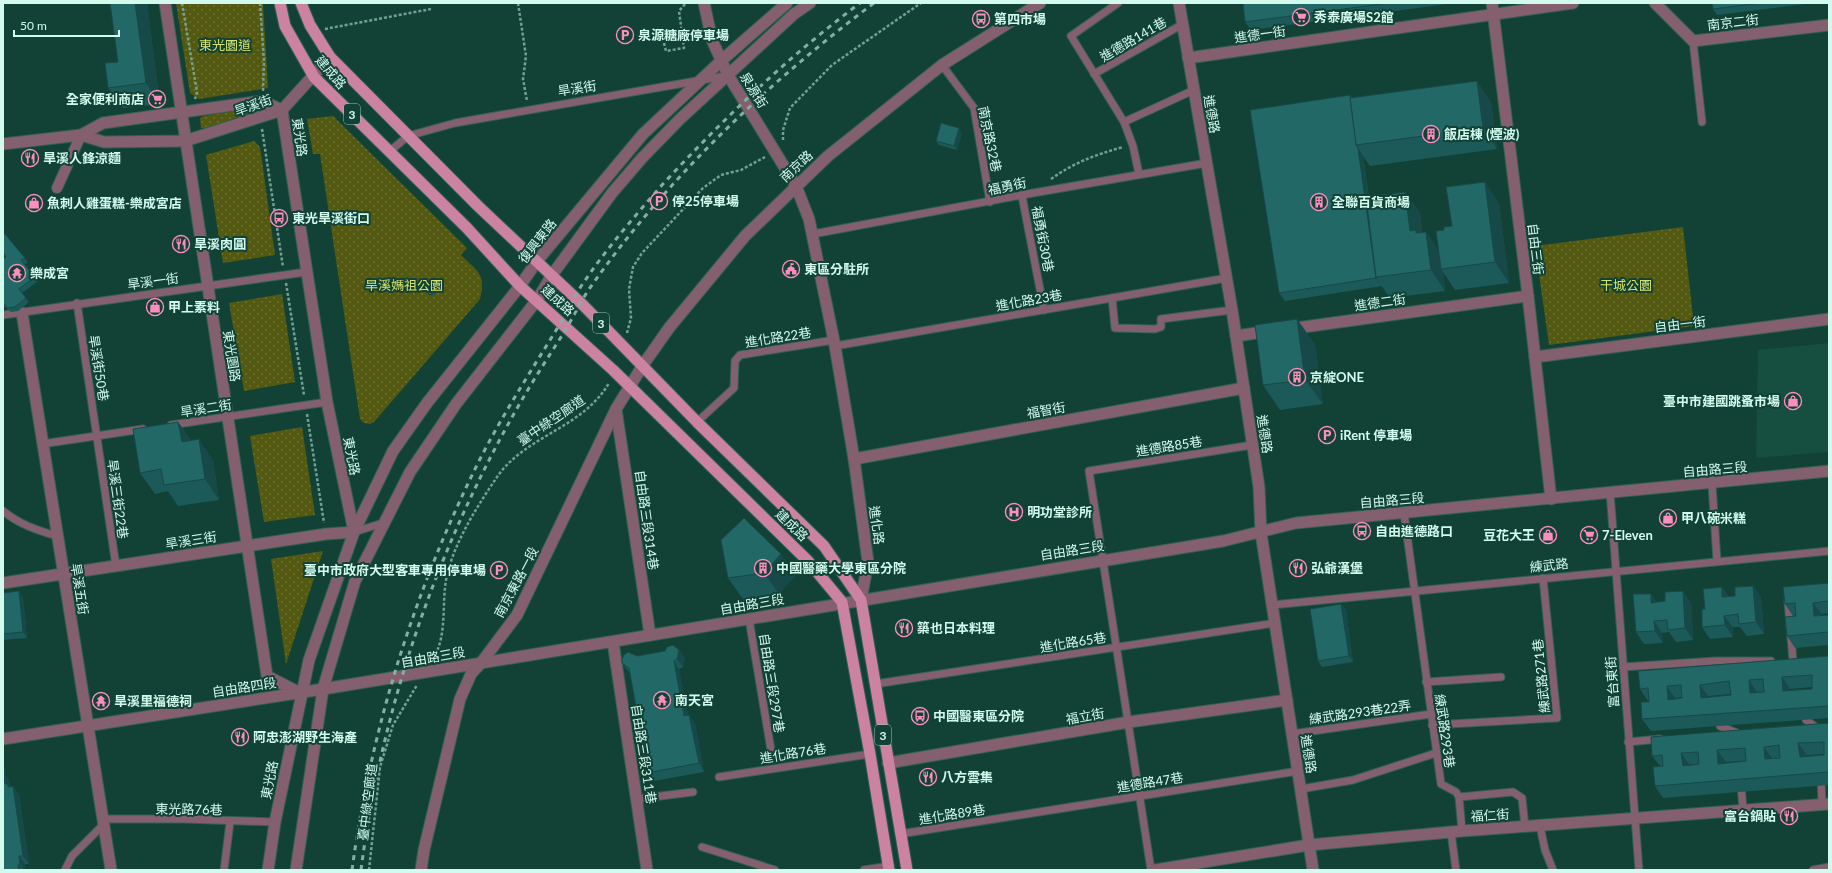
<svg xmlns="http://www.w3.org/2000/svg" width="1832" height="873" font-family="Lato,'Noto Sans TC',sans-serif">
	<defs>
		<pattern id="park-dots" width="8" height="8" patternUnits="userSpaceOnUse"><rect width="8" height="8" fill="#545911"/><path d="M2 2h.1M6 6h.1" fill="none" stroke="#6c7234" stroke-width="1.8" stroke-linecap="round"/></pattern>
	</defs>
	<rect width="100%" height="100%" fill="#124236"/>
	<polygon fill="#164e40" points="1829,343 1829,452 1756,458 1758,350"/>
	<g fill="url(#park-dots)">
		<polygon points="176,3 263,3 268,88 199,99 190,93"/>
		<polygon points="250,108 251,113 206,128 201,128 200,118 203,116"/>
		<path d="M333,116L467,248L461,255C478,272 486,273 480,299L374,422L370,424L364,423L360,419L320,154H313L307,119Z"/>
		<polygon points="254,141 260,147 275,255 223,263 206,155"/>
		<polygon points="1683,227 1694,326 1549,345 1535,246"/>
		<polygon points="282,294 295,382 244,391 229,303"/>
		<polygon points="302,427 315,515 264,522 250,436"/>
		<polygon points="323,551 286,664 271,559"/>
	</g>
	<g fill="none" stroke-linecap="round" stroke-linejoin="round">
		<g stroke="#316053" stroke-width="9">
			<g id="service">
				<polyline points="1118,3 1071,36 1124,122 1133,146 1139,174"/>
				<polyline points="1693,41 1702,122"/>
				<polyline points="942,65 974,108 990,202"/>
				<polyline points="1094,74 1183,24"/>
				<polyline points="1124,122 1194,90"/>
				<polyline points="390,151 408,136 455,123 725,76"/>
				<polyline points="1022,196 1044,310"/>
				<polyline points="813,234 1033,193 1207,163"/>
				<polyline points="1112,298 1115,328 1155,329 1161,327 1161,319 1232,310"/>
				<polyline points="77,303 116,566"/>
				<polyline points="3,315 306,272"/>
				<polyline points="835,346 1227,278"/>
				<polyline points="697,422 734,388 735,361 740,355 834,340"/>
				<polyline points="171,425 327,402"/>
				<polyline points="42,444 143,429"/>
				<polyline points="1712,484 1717,561"/>
				<polyline points="1610,492 1639,870"/>
				<path d="M3,511C19,524 36,530 57,536"/>
				<polyline points="1404,513 1441,784 1456,792 1459,797 1462,831"/>
				<polyline points="354,532 383,523"/>
				<polyline points="1788,601 1793,661"/>
				<polyline points="1272,605 1829,551"/>
				<polyline points="749,619 771,750"/>
				<polyline points="1623,667 1715,661 1771,661"/>
				<polyline points="1426,682 1501,677"/>
				<polyline points="875,684 1275,623"/>
				<polyline points="1805,711 1806,720 1817,728 1817,730"/>
				<polyline points="1719,717 1720,726 1737,733 1737,735"/>
				<polyline points="1432,725 1557,718 1543,578"/>
				<polyline points="1292,734 1431,714"/>
				<polyline points="1628,742 1660,739"/>
				<polyline points="719,777 870,754"/>
				<polyline points="1821,777 1822,805"/>
				<polyline points="1741,783 1743,811"/>
				<polyline points="1301,789 1353,780 1436,753"/>
				<polyline points="1459,797 1513,792 1522,798 1525,827"/>
				<polyline points="637,799 693,792"/>
				<polyline points="102,819 184,819 275,822"/>
				<polyline points="1540,826 1545,850 1553,870"/>
				<polyline points="1451,832 1456,870"/>
				<polyline points="900,834 1298,771"/>
				<polyline points="702,847 775,870"/>
				<polyline points="65,870 72,856 103,825"/>
				<polyline points="224,870 230,822"/>
				<polyline points="864,870 889,866"/>
				<polyline points="1151,870 1089,471 1252,445"/>
				<polyline points="1813,870 1829,867"/>
			</g>
		</g>
		<g stroke="#316053" stroke-width="12">
			<polyline id="pedestrian" points="57,188 81,135"/>
		</g>
		<g stroke="#316053" stroke-width="13">
			<g id="minor">
				<polyline points="165,3 267,676 300,693"/>
				<polyline points="704,3 712,40 728,75 796,186 809,219 835,346 854,459 868,562 861,600"/>
				<polyline points="1179,3 1232,310 1259,487 1261,533 1313,870"/>
				<polyline points="1492,3 1528,296 1551,499"/>
				<polyline points="1655,3 1693,41 1829,25"/>
				<polyline points="1188,58 1573,3"/>
				<polyline points="81,135 104,142 185,141 282,110"/>
				<polyline points="3,144 81,135 103,123 262,101 282,110"/>
				<polyline points="22,313 111,870"/>
				<polyline points="1289,329 1528,296"/>
				<polyline points="1236,336 1270,331"/>
				<polyline points="1535,357 1829,319"/>
				<polyline points="616,409 650,635"/>
				<polyline points="854,459 1244,388"/>
				<polyline points="3,583 326,534 354,532 327,402 282,110 330,57"/>
				<polyline points="613,642 647,870"/>
				<polyline points="3,739 323,689"/>
				<polyline points="888,763 1129,722 1287,700"/>
				<polyline points="1155,870 1309,845 1462,831 1829,804"/>
			</g>
		</g>
		<g stroke="#316053" stroke-width="13">
			<g id="tertiary">
				<polyline points="323,689 1223,541 1296,523 1829,471"/>
				<polyline points="268,870 275,822 309,660 354,532 393,451 427,403 520,286 537,261 643,134 722,60 787,3"/>
				<polyline points="296,870 323,689 355,581 410,472 456,404 537,300 552,275 612,193 642,158 680,119 794,14 810,3"/>
				<polyline points="421,870 424,850 460,699 471,674 481,663 517,615 616,409 643,365 669,328 745,236 828,156 942,65 1040,3"/>
			</g>
		</g>
		<g stroke="#316053" stroke-width="13">
			<g id="primary">
				<polyline points="280,3 285,26 314,77 467,228 520,286 613,370 808,561 842,602 870,754 889,870"/>
				<polyline points="301,3 310,25 330,57 478,206 584,306 697,422 824,546 861,600 907,870"/>
			</g>
		</g>
		<g stroke="#74a094" stroke-width="2.5" stroke-dasharray="3 2" stroke-linecap="butt">
			<polyline points="182,3 197,92 195,99"/>
			<polyline points="260,3 264,61 263,91"/>
			<polyline points="518,3 526,56 523,79 527,101"/>
			<polyline points="325,29 431,9"/>
			<polyline points="664,43 666,51 684,48 679,11 686,3"/>
			<polyline points="262,129 283,267"/>
			<polyline points="783,140 783,130 790,108 832,65 921,3"/>
			<path d="M1051,179C1075,162 1095,155 1123,147"/>
			<polyline points="286,283 304,395"/>
			<polyline points="627,333 631,318 629,289 633,267 642,253 703,188 721,175 741,170 765,157"/>
			<polyline points="307,414 324,523"/>
			<path d="M433,659C449,633 440,600 448,571C457,538 478,505 497,477C526,435 582,429 609,383"/>
			<polyline points="369,870 380,767 393,725 417,685"/>
		</g>
		<use href="#service" stroke="#845f6e" stroke-width="7"/>
		<use href="#pedestrian" stroke="#845f6e" stroke-width="10"/>
		<use href="#minor" stroke="#845f6e" stroke-width="11"/>
		<use href="#tertiary" stroke="#845f6e" stroke-width="11"/>
		<use href="#primary" stroke="#cc83a1" stroke-width="11"/>
		<g stroke="#84b0a3" stroke-width="3" stroke-dasharray="5 5" stroke-linecap="butt">
			<path d="M352,870C371,728 415,589 479,461C503,414 531,371 558,327C567,312 574,296 584,282C607,248 635,216 662,185C723,119 788,57 860,3"/>
			<path d="M361,870C381,712 434,557 511,419C527,390 545,362 563,334C573,318 581,300 592,285C668,177 769,82 874,3"/>
		</g>
	</g>
	<g fill="#1c5959" fill-rule="evenodd">
		<polygon points="110,3 147,3 160,104 123,108 108,88 118,62"/>
		<polygon points="1243,3 1455,3 1251,30 1245,22"/>
		<polygon points="1712,3 1813,3 1717,15 1713,9"/>
		<polygon points="1350,95 1352,98 1491,102 1497,149 1370,166 1363,156 1369,197 1405,192 1420,213 1422,233 1426,232 1438,250 1444,230 1499,203 1509,283 1455,290 1443,272 1445,291 1390,298 1381,285 1382,286 1285,301 1279,293"/>
		<polygon points="962,133 957,150 939,145 936,141"/>
		<polygon points="25,258 28,263 24,264 38,281 22,293 29,302 18,311 11,312 4,306 3,307 3,259"/>
		<polygon points="423,287 438,288 439,290 432,297"/>
		<polygon points="1315,344 1323,404 1280,410 1263,385"/>
		<polygon points="178,422 191,441 213,460 219,500 178,506 168,491 155,494 140,473"/>
		<polygon points="721,540 796,575 779,594 743,599 728,578"/>
		<polygon points="1829,583 1829,613 1822,614 1822,615 1829,615 1829,645 1795,648 1787,636 1796,615 1793,616 1785,604"/>
		<polygon points="1753,586 1761,598 1764,634 1747,636 1740,627 1733,627 1733,637 1710,639 1702,627 1705,609 1722,587 1728,596 1735,596"/>
		<polygon points="3,593 23,598 27,638 3,640"/>
		<polygon points="1657,602 1691,603 1693,640 1676,642 1669,632 1662,633 1663,643 1644,644 1636,632"/>
		<polygon points="1341,604 1346,610 1353,662 1322,667 1318,661"/>
		<polygon points="679,650 685,658 683,667 679,669 688,715 695,723 704,772 648,782 642,774 639,723 630,672 628,671 622,663 637,656"/>
		<path d="M1829,656V718L1651,731L1642,719L1649,702V700L1648,701L1640,689ZM1812,687V689L1790,690V689ZM1731,694V695L1708,697V696ZM1682,697V698L1675,699V698Z"/>
		<path d="M1829,723V785L1663,798L1655,786L1660,766L1652,756ZM1824,754V755L1807,756V755ZM1746,761L1726,763V762ZM1689,764H1699L1690,765Z"/>
		<polygon points="4,766 5,775 9,780 10,787 19,794 29,864 25,864 25,870 3,870"/>
	</g>
	<g fill="#174948">
		<polygon points="135,3 147,3 160,104 146,83"/>
		<polygon points="1477,81 1491,102 1497,149 1483,128"/>
		<polygon points="959,128 962,133 957,150 954,146"/>
		<polygon points="1358,148 1363,156 1380,277 1376,277 1382,286 1376,278"/>
		<polygon points="1485,182 1499,203 1509,283 1495,262"/>
		<polygon points="1405,192 1420,213 1423,240 1426,232 1440,253 1441,269 1443,272 1445,291 1431,270 1410,231"/>
		<polygon points="1297,319 1315,344 1323,404 1305,380"/>
		<polygon points="178,422 193,443 182,442"/>
		<polygon points="199,439 213,460 219,500 205,479"/>
		<polygon points="781,554 796,575 779,594 764,573"/>
		<polygon points="1753,586 1761,598 1764,634 1756,622"/>
		<polygon points="1722,587 1730,599 1722,597"/>
		<polygon points="19,591 23,598 27,638 23,632"/>
		<polygon points="1683,591 1691,603 1693,640 1685,628"/>
		<polygon points="1651,594 1659,605 1651,603"/>
		<polygon points="1813,603 1822,614 1823,627 1814,616"/>
		<polygon points="1341,604 1346,610 1353,662 1349,656"/>
		<polygon points="1724,616 1733,627 1733,637 1725,625"/>
		<polygon points="1654,621 1662,633 1663,643 1655,631"/>
		<polygon points="679,650 685,658 683,667 677,659"/>
		<polygon points="674,661 679,669 690,724 684,716"/>
		<polygon points="1782,677 1790,689 1791,703 1783,691"/>
		<polygon points="1749,680 1757,692 1758,705 1750,693"/>
		<polygon points="1700,685 1708,696 1710,709 1701,698"/>
		<polygon points="1667,686 1675,698 1676,712 1668,700"/>
		<polygon points="689,715 695,723 704,772 699,763"/>
		<polygon points="1798,743 1807,755 1808,769 1800,757"/>
		<polygon points="1764,747 1772,758 1773,771 1765,759"/>
		<polygon points="1717,750 1726,762 1727,775 1718,764"/>
		<polygon points="1681,753 1689,764 1691,778 1683,766"/>
		<polygon points="3,765 4,766 5,775 9,780 10,787 14,795 5,784 3,776"/>
		<polygon points="13,786 19,794 29,864 23,856"/>
		<polygon points="19,856 25,864 25,870 24,870 20,865"/>
		<polygon points="18,865 22,870 19,870"/>
	</g>
	<g fill="#216867" stroke="#174948" fill-rule="evenodd">
		<polygon points="110,3 135,3 146,83 108,88 105,63 118,62"/>
		<polygon points="1243,3 1389,3 1245,22"/>
		<polygon points="1712,3 1761,3 1713,9"/>
		<polygon points="1477,81 1483,128 1356,145 1350,98"/>
		<polygon points="1350,95 1350,98 1356,145 1358,148 1376,278 1279,293 1250,110"/>
		<polygon points="941,123 959,128 954,146 936,141"/>
		<polygon points="1485,182 1495,262 1441,269 1436,231 1444,230 1444,227 1452,226 1446,187"/>
		<polygon points="1405,192 1410,231 1416,230 1416,233 1426,232 1431,270 1376,277 1366,197"/>
		<polygon points="5,234 25,258 21,260 35,277 19,289 26,298 15,307 8,308 3,303 3,259 6,257 3,252 3,235"/>
		<polygon points="430,280 438,288 430,295 423,287"/>
		<polygon points="1297,319 1305,380 1263,385 1255,325"/>
		<polygon points="178,422 182,442 199,439 205,479 164,485 161,469 140,473 133,429"/>
		<polygon points="744,518 781,554 764,573 728,578 721,540"/>
		<polygon points="1829,583 1829,601 1813,603 1814,616 1829,615 1829,632 1787,636 1785,617 1796,616 1795,603 1785,604 1783,587"/>
		<polygon points="1753,586 1756,622 1739,624 1738,614 1724,616 1725,625 1702,627 1702,609 1705,609 1703,589 1722,587 1722,597 1735,596 1735,587"/>
		<polygon points="19,591 23,632 3,634 3,593"/>
		<polygon points="1683,591 1685,628 1668,630 1667,620 1654,621 1655,631 1636,632 1633,594 1651,594 1651,603 1665,601 1665,592"/>
		<polygon points="1341,604 1349,656 1318,661 1310,609"/>
		<polygon points="673,645 679,650 677,659 674,661 684,716 689,715 699,763 642,774 632,724 639,723 629,668 622,663 622,659 624,655 628,652 637,656 665,651 667,647"/>
		<path d="M1829,656V706L1642,719L1641,702H1649L1648,688L1640,689L1638,671ZM1812,675V689L1783,691L1782,677ZM1763,679L1764,692L1750,693L1749,680ZM1729,681L1731,695L1701,698L1700,685ZM1681,685L1682,698L1668,700L1667,686Z"/>
		<path d="M1829,723V772L1655,786L1653,767L1663,766L1662,755L1652,756L1651,737ZM1824,742V755L1800,757L1798,743ZM1779,745L1780,758L1765,759L1764,747ZM1745,748L1746,761L1718,764L1717,750ZM1698,752L1699,764L1683,766L1681,753Z"/>
		<polygon points="3,772 5,784 8,784 8,787 13,786 23,856 19,856 20,865 18,865 19,870 3,870"/>
	</g>
	<defs>
		<g id="supermarket-ring" transform="scale(0.9)"><circle r="9.5" fill="#124236" stroke="#fd8ebe" stroke-width="1.5"/><path d="M-6-5.5h2.5l.6 2H6L4.5 2H-2.5L-4.4-4H-6ZM-1.5 3.2a1.3 1.3 0 1 0 .1 0ZM3 3.2a1.3 1.3 0 1 0 .1 0Z" fill="#fd8ebe"/></g>
		<g id="bus-ring" transform="scale(0.9)"><circle r="9.5" fill="#124236" stroke="#fd8ebe" stroke-width="1.5"/><path d="M-5-6H5V4H4V6H2V4H-2V6H-4V4H-5ZM-3.5-4V0h7V-4ZM-3.5 1.2v1.5H-2V1.2ZM2 1.2v1.5H3.5V1.2Z" fill="#fd8ebe"/></g>
		<g id="parking-ring" transform="scale(0.9)"><circle r="9.5" fill="#124236" stroke="#fd8ebe" stroke-width="1.5"/><path d="M-3.5-5.5H1a3.5 3.5 0 0 1 0 7H-1V5.5H-3.5ZM-1-3.4V-.6H.8a1.4 1.4 0 0 0 0-2.8Z" fill="#fd8ebe"/></g>
		<g id="building-ring" transform="scale(0.9)"><circle r="9.5" fill="#124236" stroke="#fd8ebe" stroke-width="1.5"/><path d="M-4-6H4V6H1V3H-1V6H-4ZM-2.5-4.3h1.7v1.8h-1.7ZM.8-4.3h1.7v1.8H.8ZM-2.5-1h1.7V.8h-1.7ZM.8-1h1.7V.8H.8Z" fill="#fd8ebe"/></g>
		<g id="restaurant-ring" transform="scale(0.9)"><circle r="9.5" fill="#124236" stroke="#fd8ebe" stroke-width="1.5"/><path d="M-5-6h1v4h1v-4h1v4h1v-4h1v5L-1.5 .5V6h-2V.5L-5-1ZM5-6V6H3V1.5H1.5Q1.5-4 5-6Z" fill="#fd8ebe"/></g>
		<g id="shop-ring" transform="scale(0.9)"><circle r="9.5" fill="#124236" stroke="#fd8ebe" stroke-width="1.5"/><path d="M-5-2.5h2.3a2.7 3.5 0 0 1 5.4 0H5L5.5 6h-11ZM-1.5-2.5h3a1.5 2.3 0 0 0-3 0Z" fill="#fd8ebe"/></g>
		<g id="civic-ring" transform="scale(0.9)"><circle r="9.5" fill="#124236" stroke="#fd8ebe" stroke-width="1.5"/><path d="M-.6-6.5H3V-4.5H.6V-3L4-1V1h2V6H-6V1h2V-1L-.6-3ZM-1.2 2.5V6h2.4V2.5Z" fill="#fd8ebe"/></g>
		<g id="temple-ring" transform="scale(0.9)"><circle r="9.5" fill="#124236" stroke="#fd8ebe" stroke-width="1.5"/><path d="M0-6L5-2H3V0L6.5 2.5H4V6H1.5V3h-3V6H-4V2.5H-6.5L-3 0V-2H-5Z" fill="#fd8ebe"/></g>
		<g id="hospital-ring" transform="scale(0.9)"><circle r="9.5" fill="#124236" stroke="#fd8ebe" stroke-width="1.5"/><path d="M-5-5h3v3.5h4V-5h3V5h-3V1.5h-4V5h-3Z" fill="#fd8ebe"/></g>
	</defs>
	<g fill-rule="evenodd">
		<use href="#supermarket-ring" x="1301" y="17"/>
		<use href="#bus-ring" x="981" y="19"/>
		<use href="#parking-ring" x="625" y="35"/>
		<use href="#supermarket-ring" x="157" y="99"/>
		<use href="#building-ring" x="1431" y="134"/>
		<use href="#restaurant-ring" x="30" y="158"/>
		<use href="#parking-ring" x="659" y="201"/>
		<use href="#building-ring" x="1319" y="202"/>
		<use href="#shop-ring" x="34" y="203"/>
		<use href="#bus-ring" x="279" y="218"/>
		<use href="#restaurant-ring" x="181" y="244"/>
		<use href="#civic-ring" x="791" y="269"/>
		<use href="#temple-ring" x="17" y="273"/>
		<use href="#shop-ring" x="155" y="307"/>
		<use href="#building-ring" x="1297" y="377"/>
		<use href="#shop-ring" x="1793" y="401"/>
		<use href="#parking-ring" x="1327" y="435"/>
		<use href="#hospital-ring" x="1014" y="512"/>
		<use href="#shop-ring" x="1668" y="518"/>
		<use href="#bus-ring" x="1362" y="531"/>
		<use href="#shop-ring" x="1548" y="535"/>
		<use href="#supermarket-ring" x="1589" y="535"/>
		<use href="#building-ring" x="763" y="568"/>
		<use href="#restaurant-ring" x="1298" y="568"/>
		<use href="#parking-ring" x="499" y="570"/>
		<use href="#restaurant-ring" x="904" y="628"/>
		<use href="#temple-ring" x="662" y="700"/>
		<use href="#temple-ring" x="101" y="701"/>
		<use href="#bus-ring" x="920" y="716"/>
		<use href="#restaurant-ring" x="240" y="737"/>
		<use href="#restaurant-ring" x="928" y="777"/>
		<use href="#restaurant-ring" x="1789" y="816"/>
	</g>
	<g text-anchor="middle" dominant-baseline="central" stroke-width="4" stroke-linejoin="round" paint-order="stroke">
		<g fill="#124236" stroke="#98c4b7" stroke-width="1">
			<rect x="344" y="104" width="16" height="20" rx="3"/>
			<rect x="593" y="313" width="16" height="20" rx="3"/>
			<rect x="875" y="725" width="16" height="20" rx="3"/>
		</g>
		<g font-size="12" font-weight="bold" fill="#d2fbee">
			<text x="352" y="114">3</text>
			<text x="601" y="323">3</text>
			<text x="883" y="735">3</text>
		</g>
		<g font-size="13" font-weight="bold" fill="#d2fbee" stroke="#124236" text-anchor="start">
			<text x="1314" y="17">秀泰廣場S2館</text>
			<text x="994" y="19">第四市場</text>
			<text x="638" y="35">泉源糖廠停車場</text>
			<text x="144" y="99" text-anchor="end">全家便利商店</text>
			<text x="1444" y="134">飯店棟 (煙波)</text>
			<text x="43" y="158">旱溪人鋒涼麵</text>
			<text x="672" y="201">停25停車場</text>
			<text x="1332" y="202">全聯百貨商場</text>
			<text x="47" y="203">魚刺人雞蛋糕-樂成宮店</text>
			<text x="292" y="218">東光旱溪街口</text>
			<text x="194" y="244">旱溪肉圓</text>
			<text x="804" y="269">東區分駐所</text>
			<text x="30" y="273">樂成宮</text>
			<text x="168" y="307">甲上素料</text>
			<text x="1310" y="377">京綻ONE</text>
			<text x="1780" y="401" text-anchor="end">臺中市建國跳蚤市場</text>
			<text x="1340" y="435">iRent 停車場</text>
			<text x="1027" y="512">明功堂診所</text>
			<text x="1681" y="518">甲八碗米糕</text>
			<text x="1375" y="531">自由進德路口</text>
			<text x="1535" y="535" text-anchor="end">豆花大王</text>
			<text x="1602" y="535">7-Eleven</text>
			<text x="776" y="568">中國醫藥大學東區分院</text>
			<text x="1311" y="568">弘爺漢堡</text>
			<text x="486" y="570" text-anchor="end">臺中市政府大型客車專用停車場</text>
			<text x="917" y="628">築也日本料理</text>
			<text x="675" y="700">南天宮</text>
			<text x="114" y="701">旱溪里福德祠</text>
			<text x="933" y="716">中國醫東區分院</text>
			<text x="253" y="737">阿忠澎湖野生海產</text>
			<text x="941" y="777">八方雲集</text>
			<text x="1776" y="816" text-anchor="end">富台鍋貼</text>
		</g>
		<g font-size="13" fill="#d2fbee" stroke="#124236">
			<text transform="translate(1733 22) rotate(-7)">南京二街</text>
			<text transform="translate(1260 34) rotate(-8)">進德一街</text>
			<text transform="translate(1133 39) rotate(-30)">進德路141巷</text>
			<text transform="translate(331 72) rotate(49)">建成路</text>
			<text transform="translate(577 88) rotate(-9)">旱溪街</text>
			<text transform="translate(754 90) rotate(58)">泉源街</text>
			<text transform="translate(253 105) rotate(-20)">旱溪街</text>
			<text transform="translate(1212 114) rotate(80)">進德路</text>
			<text transform="translate(300 137) rotate(82)">東光路</text>
			<text transform="translate(990 139) rotate(78)">南京路32巷</text>
			<text transform="translate(796 166) rotate(-43)">南京路</text>
			<text transform="translate(1007 186) rotate(-12)">福勇街</text>
			<text transform="translate(1043 239) rotate(79)">福勇街30巷</text>
			<text transform="translate(537 241) rotate(-52)">復興東路</text>
			<text transform="translate(1536 249) rotate(83)">自由三街</text>
			<text transform="translate(153 281) rotate(-8)">旱溪一街</text>
			<text transform="translate(558 300) rotate(42)">建成路</text>
			<text transform="translate(1029 300) rotate(-10)">進化路23巷</text>
			<text transform="translate(1380 302) rotate(-8)">進德二街</text>
			<text transform="translate(1680 324) rotate(-7)">自由一街</text>
			<text transform="translate(778 337) rotate(-9)">進化路22巷</text>
			<text transform="translate(232 356) rotate(81)">東光園路</text>
			<text transform="translate(99 368) rotate(81)">旱溪街50巷</text>
			<text transform="translate(206 408) rotate(-9)">旱溪二街</text>
			<text transform="translate(1046 410) rotate(-10)">福智街</text>
			<text transform="translate(551 420) rotate(-34)">臺中綠空廊道</text>
			<text transform="translate(1265 434) rotate(81)">進德路</text>
			<text transform="translate(1169 446) rotate(-9)">進德路85巷</text>
			<text transform="translate(352 456) rotate(79)">東光路</text>
			<text transform="translate(1715 469) rotate(-5)">自由路三段</text>
			<text transform="translate(118 499) rotate(82)">旱溪三街22巷</text>
			<text transform="translate(1392 500) rotate(-5)">自由路三段</text>
			<text transform="translate(647 520) rotate(82)">自由路三段314巷</text>
			<text transform="translate(792 525) rotate(44)">建成路</text>
			<text transform="translate(877 525) rotate(82)">進化路</text>
			<text transform="translate(191 540) rotate(-9)">旱溪三街</text>
			<text transform="translate(1072 550) rotate(-9)">自由路三段</text>
			<text transform="translate(1549 565) rotate(-6)">練武路</text>
			<text transform="translate(516 582) rotate(-62)">南京東路一段</text>
			<text transform="translate(80 589) rotate(81)">旱溪五街</text>
			<text transform="translate(752 604) rotate(-10)">自由路三段</text>
			<text transform="translate(1073 642) rotate(-9)">進化路65巷</text>
			<text transform="translate(433 657) rotate(-10)">自由路三段</text>
			<text transform="translate(1541 676) rotate(-96)">練武路271巷</text>
			<text transform="translate(1612 682) rotate(-94)">富台東街</text>
			<text transform="translate(772 683) rotate(81)">自由路三段297巷</text>
			<text transform="translate(244 687) rotate(-9)">自由路四段</text>
			<text transform="translate(1360 712) rotate(-8)">練武路293巷22弄</text>
			<text transform="translate(1085 716) rotate(-10)">福立街</text>
			<text transform="translate(1445 731) rotate(82)">練武路293巷</text>
			<text transform="translate(793 753) rotate(-9)">進化路76巷</text>
			<text transform="translate(644 754) rotate(81)">自由路三段311巷</text>
			<text transform="translate(1309 754) rotate(81)">進德路</text>
			<text transform="translate(269 780) rotate(-79)">東光路</text>
			<text transform="translate(1150 782) rotate(-9)">進德路47巷</text>
			<text transform="translate(367 802) rotate(-83)">臺中綠空廊道</text>
			<text transform="translate(189 809) rotate(1)">東光路76巷</text>
			<text transform="translate(952 814) rotate(-9)">進化路89巷</text>
			<text transform="translate(1490 815) rotate(-4)">福仁街</text>
		</g>
		<g font-size="13" fill="#d7e169" stroke="#124236">
			<text x="225" y="45">東光園道</text>
			<text x="404" y="285">旱溪媽祖公園</text>
			<text x="1626" y="285">干城公園</text>
		</g>
	</g>
	<rect width="1832" height="873" fill="none" stroke="#d2fbee" stroke-width="8"/>
	<path d="M14 30v6h105v-6" fill="none" stroke="#d2fbee" stroke-width="2"/>
	<text x="20" y="30" font-size="12" fill="#d2fbee" stroke="#124236" stroke-width="3" paint-order="stroke">50 m</text>
</svg>
